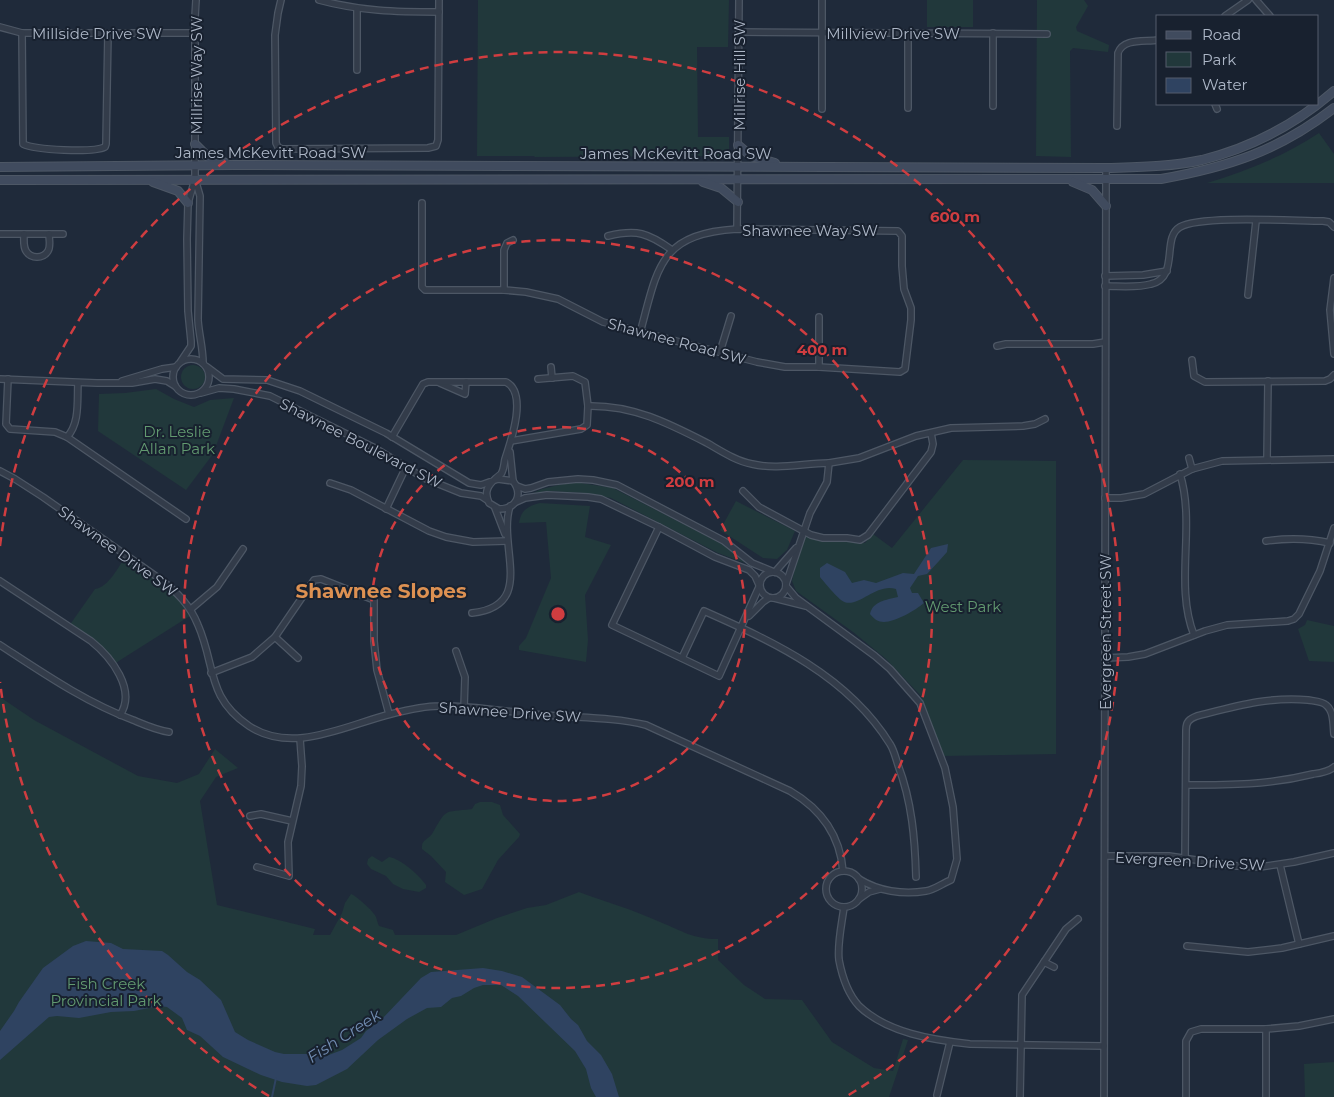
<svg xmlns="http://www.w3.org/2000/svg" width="1334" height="1097" font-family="Montserrat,sans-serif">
	<rect width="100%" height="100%" fill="#1f2a3a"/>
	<g fill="#21383b">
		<polygon points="478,0 729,0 728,47 697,47 698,137 729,137 729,156 535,157 534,156 477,156"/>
		<rect x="927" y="0" width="46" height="27"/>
		<polygon points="1037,0 1084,0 1088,6 1076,27 1077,31 1109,45 1108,52 1073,48 1070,51 1071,157 1036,156"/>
		<path d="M1319,133L1334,154V183H1207C1247,171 1284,156 1319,133Z"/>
		<circle cx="193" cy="377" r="12"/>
		<polygon points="156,389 174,399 194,407 210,400 234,398 213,454 186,490 98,431 99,394 125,393"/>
		<polygon points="963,460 1056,461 1056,754 943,756 921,696 886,659 853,632 796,591 792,581 803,534 865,543 873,534 892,548"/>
		<polygon points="567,483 581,483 613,488 722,544 735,554 745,563 718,553 611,498 584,493 550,491 533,493 542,489"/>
		<polygon points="736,501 795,531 787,550 777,559 763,558 720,530"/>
		<path d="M540,503L590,506L585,537L611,545L585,595L588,640L586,662L519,650V646L526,638L551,578L546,522L519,523C521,510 528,506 540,503Z"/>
		<path d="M126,556L160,579L193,614L114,664L105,652L69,626L95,589C109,587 118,567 126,556Z"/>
		<polygon points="1307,620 1334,626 1334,662 1309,661 1298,629 1305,625"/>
		<path d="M0,697L34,720L138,776L177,783L199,774L215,749L238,768L216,777L200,801L217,905L315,929L313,935H330L342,913L345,903L351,894C355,895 372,910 374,914C377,917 377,922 379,926L393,930L395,935H456L497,918L527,908L546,905L579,892C606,902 634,910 660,922C683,931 692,939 718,939V960L744,985L765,999L802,1000L832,1042L874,1068L893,1071L903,1039L908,1040L889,1097H0Z"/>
		<path d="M480,802H492L500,805L503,815L520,834L519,837L498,860L482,889L464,895L445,882L446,872L431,856L422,849C421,839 428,840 432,834C448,807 442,813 472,809L475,804Z"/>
		<path d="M372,856L382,862L389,857C401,859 419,875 426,885V888L419,892L403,889L393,884L386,876L371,869L367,864L368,859Z"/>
		<polygon points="1334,1062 1334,1097 1305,1097 1304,1064"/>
	</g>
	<g fill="#2f4361">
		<path d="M948,544L947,552L939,561L927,574L918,576L910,588L912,593H918L924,603C916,610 895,622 884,622C878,622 874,619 870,614C873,601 886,600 898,597L896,589C875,582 856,612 841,600C837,597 823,581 820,577V568L827,563L845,572L852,583L864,580L876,583L903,573L914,574L931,548Z"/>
		<polygon points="86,941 111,943 123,949 162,951 168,955 187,972 200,980 221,1000 235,1032 248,1040 275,1052 284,1054 306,1054 326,1056 342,1050 361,1038 366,1031 382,1019 421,978 431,972 483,968 502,971 522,977 560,1005 571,1019 578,1025 587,1041 601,1055 612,1074 619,1097 596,1097 591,1088 586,1069 575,1051 518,996 501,985 483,985 474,988 461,996 452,998 441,1007 427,1008 407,1019 378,1040 347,1069 316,1085 307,1086 282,1082 261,1075 223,1057 200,1036 187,1030 182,1018 167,1007 159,1006 134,1011 111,1012 79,1018 57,1016 49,1017 0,1060 0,1031 14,1011 19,1002 43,968 73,946"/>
	</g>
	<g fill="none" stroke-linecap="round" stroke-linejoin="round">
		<polyline stroke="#2f4361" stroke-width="2" points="272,1097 276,1078"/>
		<g stroke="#4d5765" stroke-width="8">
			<g id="minor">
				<path d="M196,0L195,17V179L200,196L198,320C199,335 203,348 203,363"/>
				<polyline points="281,0 278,13 275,35 276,143 278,147 282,149 428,148 436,146 438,140 439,0"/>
				<path d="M319,0C359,11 397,12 439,12"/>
				<polyline points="1256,0 1270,16"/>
				<polyline points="357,9 357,70"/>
				<polyline points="1225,16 1248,0"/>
				<polyline points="0,27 22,33 195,33"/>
				<polyline points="739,32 1047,34"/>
				<path d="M22,33L23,144C35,150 93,153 105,147L106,144L108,33"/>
				<polyline points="993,33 993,106"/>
				<polyline points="1215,104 1217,109"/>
				<polyline points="908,108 908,33"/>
				<polyline points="822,109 822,0"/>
				<path d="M1117,126L1118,53C1123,38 1144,42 1158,40"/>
				<path d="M422,203V287L425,290H504L526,292L558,299L603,322L757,362L785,367H819L900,372L905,369L911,320V308L904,289L902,266V236L898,231L737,229C659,234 658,267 640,333"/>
				<polyline points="737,229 739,0"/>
				<polyline points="0,234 63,234"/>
				<path d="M24,234C24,240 23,246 26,251C31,259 43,259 48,251C51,246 49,240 49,234"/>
				<path d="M608,236C637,229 648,233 672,250"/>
				<polyline points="1105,276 1143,275 1167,271"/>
				<polyline points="1334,278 1330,310 1334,354"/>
				<path d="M1105,286C1120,286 1137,288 1151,284C1180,277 1161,238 1180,227C1200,215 1295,221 1323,221L1329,222L1334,227"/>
				<polyline points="504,290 504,250 507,243 513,240"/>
				<polyline points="1248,295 1256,221"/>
				<polyline points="997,346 1006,344 1093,344 1105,342"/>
				<polyline points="720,352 731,316"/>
				<circle cx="191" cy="377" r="18"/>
				<polyline points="1192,360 1194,376 1205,382 1325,381 1330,379 1334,375"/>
				<polyline points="181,361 191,346 191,341 188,311 187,239 188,203 195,179"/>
				<path d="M207,367L223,379L267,380L300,391L386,433L469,483L481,485L498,479L513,481C523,494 517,509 499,509L489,503C485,494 486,488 493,481"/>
				<polyline points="551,367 552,378"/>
				<polyline points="819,367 819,317"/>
				<polyline points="0,379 97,383 132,383 155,379 167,381 175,386"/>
				<path d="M8,379L6,424L10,429L55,432L67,437C80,423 77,401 78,383"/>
				<polyline points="122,381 162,369 176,367"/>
				<polyline points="440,383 465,394 466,382"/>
				<polyline points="201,393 219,388 234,389 270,396 373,447 424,478 461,493 481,496 487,500"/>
				<path d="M588,406C633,405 668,423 707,443C721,451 736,461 752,464C777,470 804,463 829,463L827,482L810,513L786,584"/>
				<polyline points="67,437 186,519"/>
				<path d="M392,437L423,384L428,382H506C528,393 511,441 505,459C504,463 504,470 501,474C501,474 496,478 495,479"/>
				<polyline points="511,441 581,429 587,425 588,406 585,382 573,376 538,379"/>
				<polyline points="510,452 513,481"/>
				<polyline points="1189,458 1192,469"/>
				<polyline points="1267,459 1268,381"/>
				<polyline points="829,463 859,458 916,436 951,428 1023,426 1035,424 1045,419"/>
				<path d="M0,471L15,479L43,497L160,579C177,592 190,605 198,625C216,666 206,697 249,726C293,755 346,725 391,714C407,710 423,706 439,706C474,705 510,713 545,715C579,718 613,717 646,725L790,791C821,809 840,835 843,871"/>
				<path d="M1180,474C1196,526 1174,584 1194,635"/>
				<polyline points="330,483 351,490 429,531 446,537 473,542 507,541"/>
				<polyline points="517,486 525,489 531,488 548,482 578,479 593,480 617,485 724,541 752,563 774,572"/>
				<polyline points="743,491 759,507 811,535 823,538 847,538 860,540 868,535 931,452 933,444 931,433"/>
				<polyline points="1105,498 1121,498 1144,494 1192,469 1222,461 1334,459"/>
				<polyline points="516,502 525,498 547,495 588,497 601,499 659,527 715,557 749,570 755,576 759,585"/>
				<polyline points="495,508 505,534"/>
				<polyline points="386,509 406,467"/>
				<polyline points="659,527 612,625 719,676 759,587"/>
				<path d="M1266,541C1287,538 1308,538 1330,543"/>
				<circle cx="773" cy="585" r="13"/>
				<polyline points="775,572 796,548"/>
				<path d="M0,581L91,641C111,657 137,690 120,715"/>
				<path d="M786,586L796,598L875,656L890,669L920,703L945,768L953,807L957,859L951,880C943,883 934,890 926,891C903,895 878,891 859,879"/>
				<polyline points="774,598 806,606"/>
				<polyline points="191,609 217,587 243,549"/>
				<path d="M472,613C537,606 497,547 510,506"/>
				<polyline points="749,616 763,602 769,598"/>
				<polyline points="275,637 298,658"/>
				<path d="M0,645C43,673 85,702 133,720C145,725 156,730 169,732"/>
				<polyline points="456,651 465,677 464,708"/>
				<path d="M682,658L704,611C774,642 848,676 890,744C894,750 896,759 898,765C912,802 915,839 916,877"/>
				<polyline points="1105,658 1128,657 1145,654 1205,631 1227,625 1288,621 1294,619 1299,614 1320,571 1334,528"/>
				<polyline points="211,673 252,657 275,637 314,580 321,579 374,600 374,641 377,670 389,714"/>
				<path d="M1186,785C1230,785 1269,785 1313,774C1320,773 1328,772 1334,767"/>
				<polyline points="250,816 261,814 292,821"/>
				<polyline points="1105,856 1169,856 1237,866 1260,867 1294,862 1334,853"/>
				<path d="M1185,859L1186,730C1186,722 1189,719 1197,716C1233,707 1269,696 1308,700C1313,701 1322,701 1326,705C1334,711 1333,725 1334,734"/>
				<polyline points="1280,865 1299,944"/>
				<polyline points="257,867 289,876 288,842 301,786 302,766 300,739"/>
				<circle cx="844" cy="889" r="18"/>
				<polyline points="859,899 869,892 880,889"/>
				<path d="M844,907C842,923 837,944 839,960C842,976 848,994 859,1006C887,1033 933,1040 970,1044L1104,1046"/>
				<polyline points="1187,946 1248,952 1282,948 1334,936"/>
				<polyline points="1044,962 1054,967"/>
				<polyline points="1266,1029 1299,1026 1334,1019"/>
				<polyline points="937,1095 950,1042"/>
				<polyline points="1020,1097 1022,995 1066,929 1078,919"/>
				<polyline points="1104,1097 1106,168"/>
				<polyline points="1186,1097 1186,1041 1191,1032 1201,1029 1266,1029 1266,1097"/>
			</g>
		</g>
		<g stroke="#4d5765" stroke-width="10">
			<g id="secondary">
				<polyline points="195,144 208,157 226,163"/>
				<polyline points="738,145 751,156 775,163"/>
				<path d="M0,167L233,165L1106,168C1137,167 1170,167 1202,160C1250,148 1296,124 1334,91"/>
				<path d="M0,180L1161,179C1228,167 1279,151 1334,108"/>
				<polyline points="153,182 178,191 188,203"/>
				<polyline points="703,182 721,188 738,202"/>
				<polyline points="1073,182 1092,190 1106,206"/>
			</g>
		</g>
		<use href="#minor" stroke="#333c4a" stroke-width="5.5"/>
		<use href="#secondary" stroke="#404b5e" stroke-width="8"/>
	</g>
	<g fill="none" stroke="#d03d40" stroke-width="2.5" stroke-dasharray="9 6">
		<circle cx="558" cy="614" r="187"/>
		<circle cx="558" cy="614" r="374"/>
		<path d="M269 1096A562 562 0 0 1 0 682M0 546A562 562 0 1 1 847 1096"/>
	</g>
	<g text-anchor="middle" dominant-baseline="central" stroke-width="4" stroke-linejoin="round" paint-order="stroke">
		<g font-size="15" fill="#adb7c7" stroke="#18212f">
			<text x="97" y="33">Millside Drive SW</text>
			<text x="893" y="33">Millview Drive SW</text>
			<text transform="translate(196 75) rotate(-90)">Millrise Way SW</text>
			<text transform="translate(739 75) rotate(-90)">Millrise Hill SW</text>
			<text x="271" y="152">James McKevitt Road SW</text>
			<text x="676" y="153">James McKevitt Road SW</text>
			<text x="810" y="230">Shawnee Way SW</text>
			<text transform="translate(677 341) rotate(15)">Shawnee Road SW</text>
			<text transform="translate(361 443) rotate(27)">Shawnee Boulevard SW</text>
			<text transform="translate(118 551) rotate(36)">Shawnee Drive SW</text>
			<text transform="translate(1105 632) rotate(-90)">Evergreen Street SW</text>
			<text transform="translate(510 712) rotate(4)">Shawnee Drive SW</text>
			<text transform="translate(1190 861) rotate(3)">Evergreen Drive SW</text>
		</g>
		<g font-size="15" fill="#629a70" stroke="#18212f">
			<text x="177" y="431">Dr. Leslie<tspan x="177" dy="17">Allan Park</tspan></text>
			<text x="963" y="606">West Park</text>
			<text x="106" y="983">Fish Creek<tspan x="106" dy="17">Provincial Park</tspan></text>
		</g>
		<g font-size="16" font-style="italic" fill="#728db2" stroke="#18212f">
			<text transform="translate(344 1036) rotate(-33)">Fish Creek</text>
		</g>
		<g font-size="20" font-weight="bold" fill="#dd9152" stroke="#18212f">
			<text x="381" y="591">Shawnee Slopes</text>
		</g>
	</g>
	<circle cx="558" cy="614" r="8" fill="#d03d40" stroke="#18212f" stroke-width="2.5"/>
	<g font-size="15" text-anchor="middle" font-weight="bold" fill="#d03d40" stroke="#18212f" stroke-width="4" stroke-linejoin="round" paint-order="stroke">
		<text x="955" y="222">600 m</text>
		<text x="822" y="355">400 m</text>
		<text x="690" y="487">200 m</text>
	</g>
	<rect x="1156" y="15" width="162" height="90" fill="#18212f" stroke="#545d6c"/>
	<rect x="1166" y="31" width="25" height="8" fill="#404b5e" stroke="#545d6c"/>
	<text x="1202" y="40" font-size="15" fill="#adb7c7">Road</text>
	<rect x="1166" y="52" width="25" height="15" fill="#21383b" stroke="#545d6c"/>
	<text x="1202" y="65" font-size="15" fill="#adb7c7">Park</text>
	<rect x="1166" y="78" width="25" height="15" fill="#2f4361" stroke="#545d6c"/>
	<text x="1202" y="90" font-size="15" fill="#adb7c7">Water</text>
</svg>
